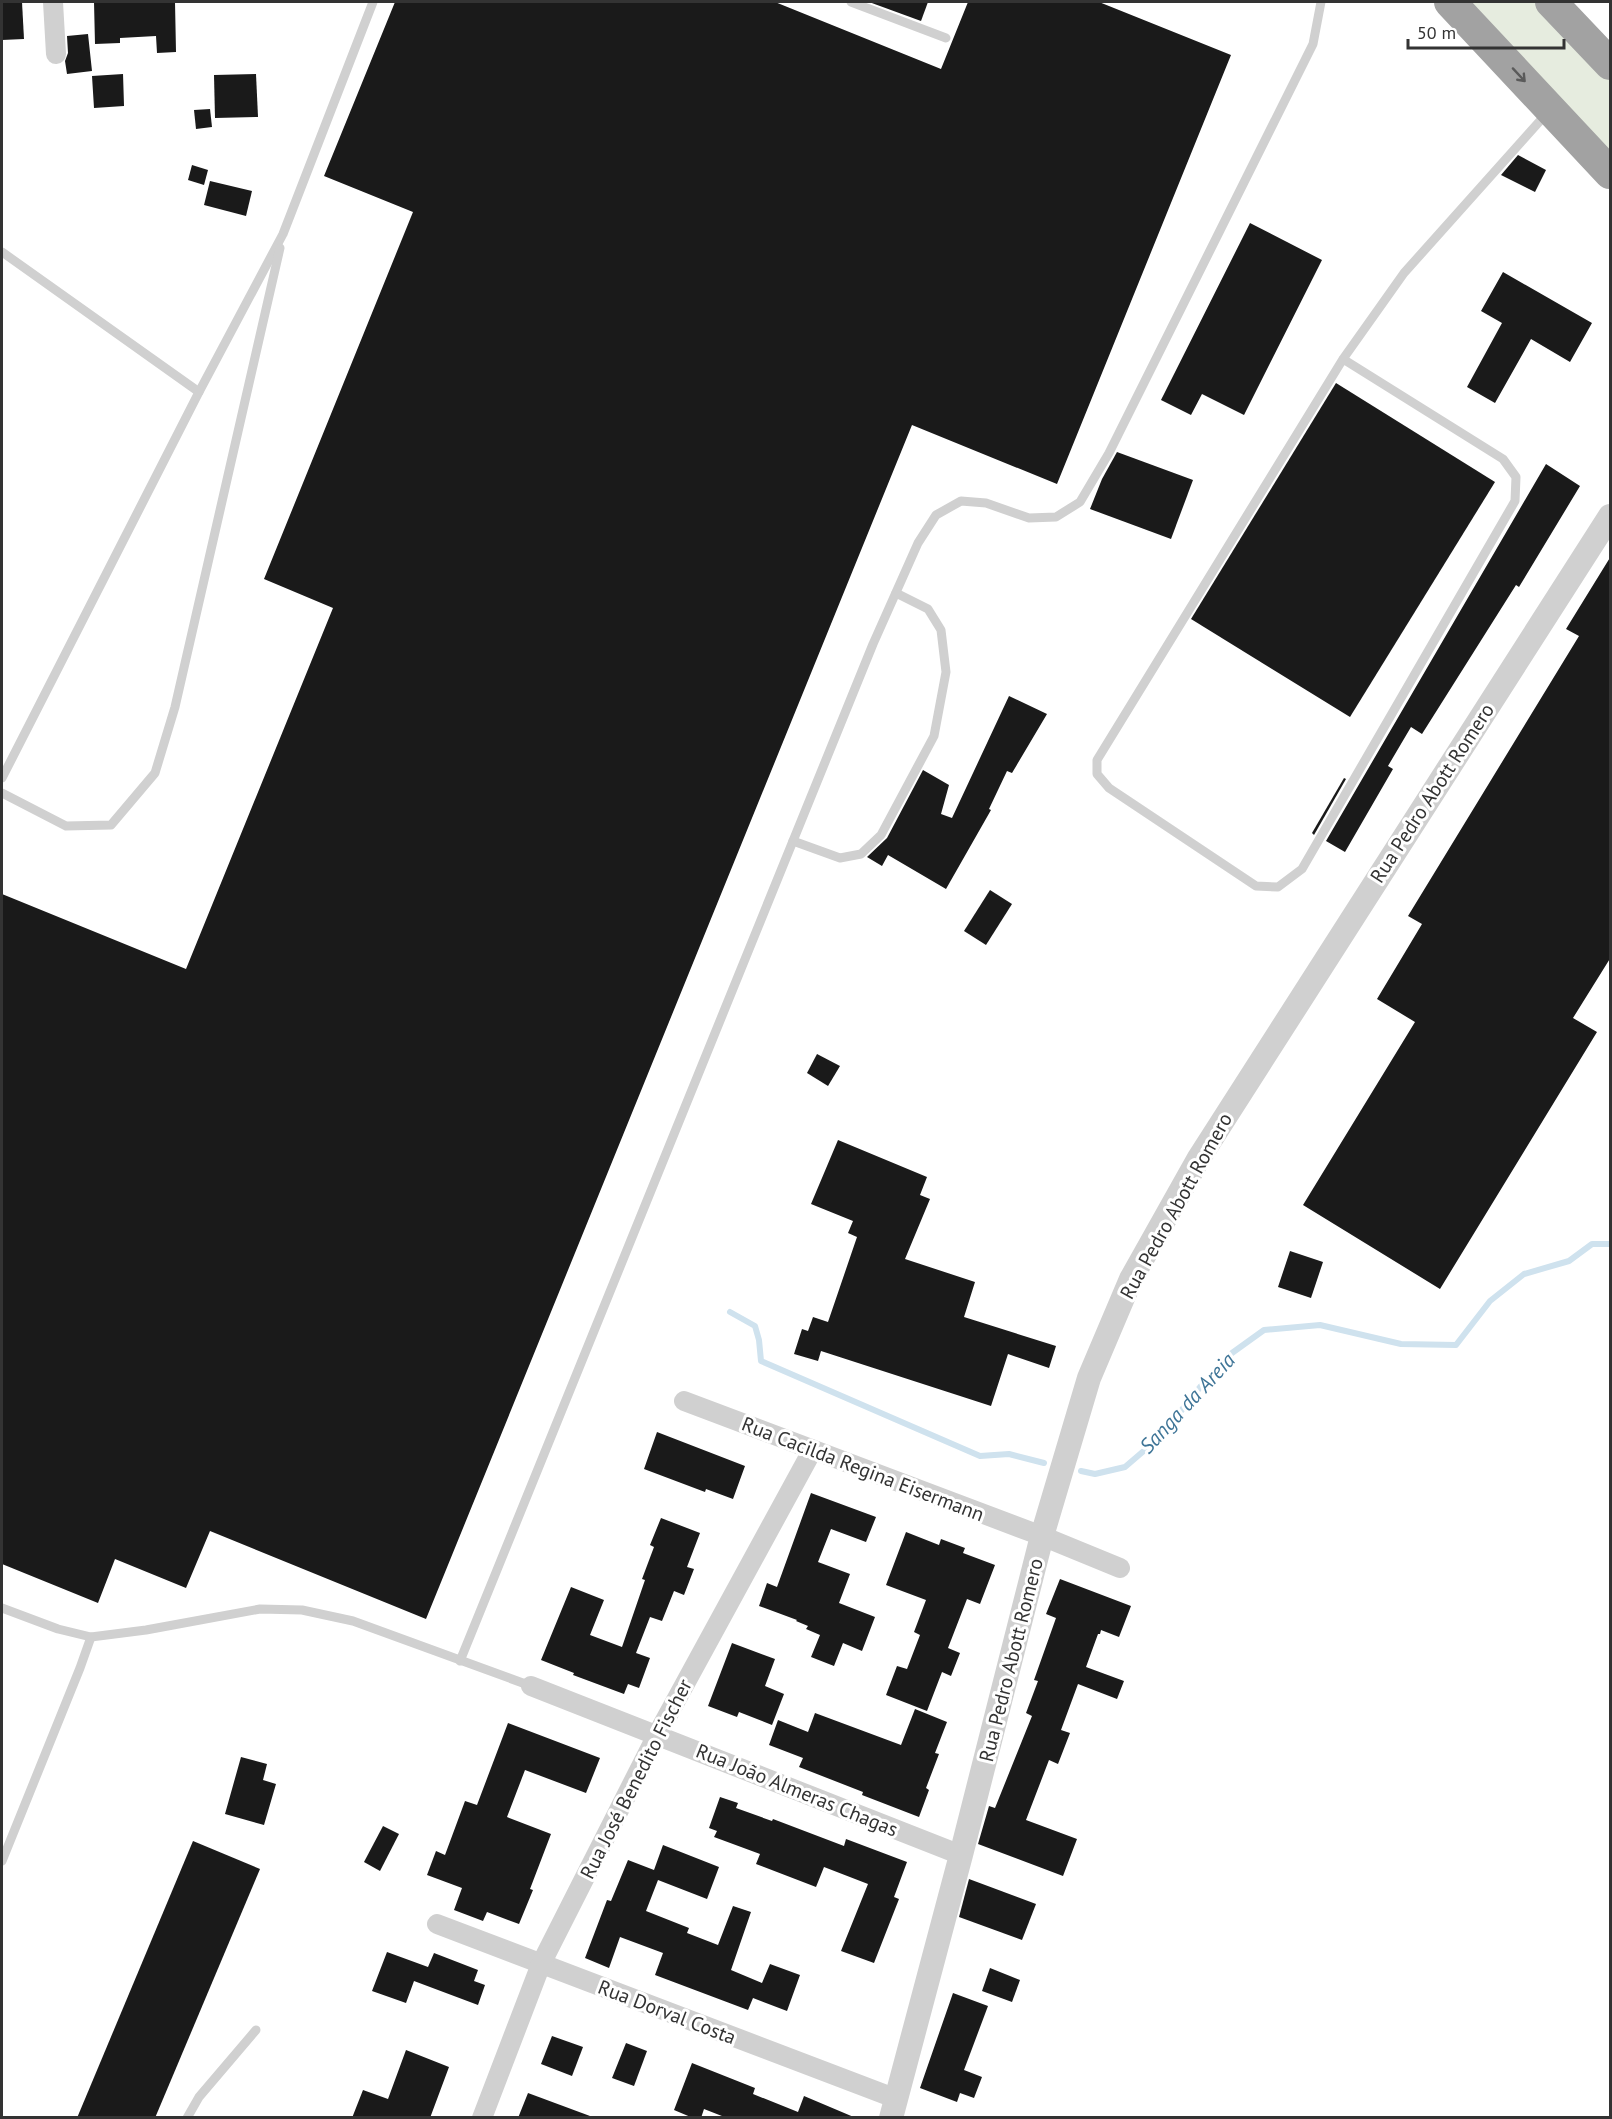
<svg xmlns="http://www.w3.org/2000/svg" width="1612" height="2119" font-family="'PT Sans',sans-serif">
	<rect width="100%" height="100%" fill="#fff"/>
	<polygon fill="#e6ecdf" points="1468,2 1536,2 1610,80 1610,153"/>
	<g fill="none" stroke-linecap="round" stroke-linejoin="round">
		<g stroke="#cfe2ee" stroke-width="6">
			<polyline points="730,1312 755,1326 759,1340 761,1361 980,1456 1009,1454 1044,1463"/>
			<polyline points="1081,1471 1095,1474 1125,1467 1160,1437 1201,1386 1232,1353 1264,1330 1320,1325 1401,1344 1456,1345 1490,1301 1524,1274 1569,1261 1592,1244 1610,1244"/>
		</g>
	</g>
	<g fill="#1a1a1a">
		<polygon points="2,2 22,2 24,39 2,40"/>
		<polygon points="94,2 175,2 176,52 157,53 156,36 120,38 120,43 95,44"/>
		<polygon points="395,2 775,2 941,69 968,2 1099,2 1231,55 1057,484 912,425 426,1619 210,1531 186,1588 115,1559 98,1603 2,1564 2,894 186,969 333,608 264,579 413,212 324,176"/>
		<polygon points="869,2 928,2 921,21"/>
		<polygon points="88,34 92,71 67,74 65,61 68,53 67,36"/>
		<polygon points="123,74 124,106 94,108 92,76"/>
		<polygon points="256,74 258,117 215,118 214,75"/>
		<polygon points="210,109 212,127 196,129 194,110"/>
		<polygon points="1518,155 1546,170 1535,192 1501,175"/>
		<polygon points="192,165 208,170 204,185 188,180"/>
		<polygon points="210,181 252,191 246,216 204,205"/>
		<polygon points="1250,223 1322,260 1244,415 1202,394 1191,415 1161,400"/>
		<polygon points="1503,272 1592,323 1570,362 1531,339 1495,403 1467,387 1502,323 1481,311"/>
		<polygon points="1336,383 1495,482 1350,717 1191,619"/>
		<polygon points="1117,452 1193,480 1171,539 1090,509 1102,479"/>
		<polygon points="1546,464 1580,486 1519,587 1516,585 1422,734 1411,727 1388,766 1393,769 1345,852 1326,841"/>
		<polygon points="1611,556 1611,957 1573,1018 1597,1032 1440,1289 1303,1205 1415,1022 1377,999 1422,924 1408,916 1579,636 1566,629"/>
		<polygon points="1009,696 1047,714 1012,773 1007,771 989,809 991,810 946,889 888,855 882,866 867,857 887,838 923,770 949,785 941,814 952,818"/>
		<polygon points="1344,778 1346,779 1314,835 1312,833"/>
		<polygon points="990,890 1012,904 986,945 964,931"/>
		<polygon points="817,1054 840,1066 828,1086 807,1073"/>
		<polygon points="838,1140 927,1177 920,1195 930,1199 905,1259 975,1282 964,1317 1056,1346 1049,1368 1008,1354 991,1406 821,1351 818,1361 794,1354 802,1329 808,1331 813,1317 828,1322 857,1237 848,1233 853,1221 811,1204"/>
		<polygon points="1290,1251 1323,1262 1311,1298 1278,1287"/>
		<polygon points="657,1432 745,1466 733,1499 706,1489 705,1492 644,1469"/>
		<polygon points="811,1493 876,1517 866,1542 831,1529 818,1562 850,1574 839,1603 875,1617 862,1651 843,1643 834,1666 811,1657 820,1635 806,1629 808,1626 796,1621 797,1620 759,1606 767,1583 777,1587"/>
		<polygon points="661,1518 700,1533 687,1567 694,1569 684,1595 674,1591 662,1621 650,1617 636,1653 650,1658 639,1688 628,1684 624,1694 573,1675 574,1673 541,1660 571,1587 604,1600 590,1635 622,1647 645,1580 642,1579 654,1547 650,1545"/>
		<polygon points="906,1532 939,1545 941,1539 965,1548 963,1553 995,1565 980,1604 967,1599 948,1648 960,1653 951,1676 942,1672 927,1711 886,1695 897,1666 907,1669 920,1635 914,1632 926,1600 886,1585"/>
		<polygon points="1060,1579 1131,1606 1119,1637 1101,1630 1100,1634 1098,1634 1086,1667 1124,1681 1117,1699 1078,1684 1061,1730 1070,1733 1058,1764 1049,1760 1026,1820 1077,1839 1063,1876 978,1844 989,1806 995,1808 1032,1716 1026,1713 1038,1681 1034,1680 1056,1618 1046,1614"/>
		<polygon points="732,1643 775,1659 765,1686 784,1694 772,1725 739,1712 737,1717 708,1706"/>
		<polygon points="915,1709 947,1722 935,1753 939,1754 926,1788 929,1790 919,1817 862,1795 863,1792 799,1767 803,1758 769,1745 778,1720 808,1732 815,1713 901,1745"/>
		<polygon points="508,1723 600,1758 586,1793 525,1770 507,1817 551,1834 530,1889 533,1890 519,1924 487,1912 483,1921 454,1910 462,1888 427,1875 436,1851 445,1855 465,1801 477,1805"/>
		<polygon points="241,1757 267,1764 263,1780 276,1784 264,1825 225,1814"/>
		<polygon points="720,1797 738,1803 736,1808 772,1821 773,1819 844,1846 846,1839 907,1862 894,1897 899,1899 874,1963 841,1951 868,1884 824,1867 816,1887 756,1864 760,1854 714,1837 717,1831 709,1828"/>
		<polygon points="383,1826 399,1834 380,1871 364,1862"/>
		<polygon points="193,1841 260,1869 155,2118 77,2118"/>
		<polygon points="663,1845 719,1867 707,1899 658,1880 646,1911 689,1928 687,1933 718,1945 733,1906 751,1912 731,1970 762,1983 770,1964 800,1975 787,2011 753,1998 748,2010 655,1975 663,1953 620,1937 609,1968 585,1958 607,1900 611,1901 628,1860 654,1870"/>
		<polygon points="969,1879 1036,1904 1022,1940 959,1917"/>
		<polygon points="387,1952 428,1967 434,1953 478,1970 474,1981 485,1985 478,2005 414,1981 406,2003 372,1991"/>
		<polygon points="990,1968 1020,1980 1012,2002 982,1991"/>
		<polygon points="953,1993 988,2006 964,2070 982,2077 974,2098 960,2093 957,2102 920,2088"/>
		<polygon points="552,2036 583,2047 572,2076 541,2064"/>
		<polygon points="626,2043 647,2051 634,2086 612,2078"/>
		<polygon points="406,2050 449,2067 430,2118 352,2118 363,2090 388,2099"/>
		<polygon points="692,2063 755,2088 753,2094 798,2112 804,2096 856,2118 727,2118 704,2109 701,2118 693,2118 674,2110"/>
		<polygon points="528,2093 590,2116 589,2118 518,2118"/>
	</g>
	<g fill="none" stroke-linecap="round" stroke-linejoin="round">
		<g stroke="#d0d0d0" stroke-width="9">
			<polyline points="851,2 946,38"/>
			<polyline points="2,252 199,392"/>
			<polyline points="1343,359 1503,459 1516,477 1515,501 1302,869 1278,887 1256,886 1109,788 1097,774 1097,760 1343,359 1404,273 1547,113"/>
			<polyline points="2,778 199,392 283,234 373,2"/>
			<polyline points="2,793 66,826 111,825 155,773 175,707 280,248"/>
			<polyline points="793,841 840,858 861,854 881,835 934,736 946,672 941,630 928,609 896,593"/>
			<polyline points="2,1608 58,1629 91,1637 146,1630 260,1609 302,1610 353,1621 531,1686"/>
			<polyline points="460,1661 873,644 918,543 936,515 961,501 986,503 1029,518 1056,517 1080,502 1109,453 1313,44 1321,2"/>
			<polyline points="2,1861 80,1668 91,1637"/>
			<polyline points="187,2118 199,2097 256,2030"/>
		</g>
		<g stroke="#d0d0d0" stroke-width="20">
			<polyline points="53,2 56,54"/>
			<polyline points="684,1401 1042,1536 1120,1568"/>
			<polyline points="531,1686 961,1855"/>
			<polyline points="437,1924 897,2099"/>
			<polyline points="482,2118 541,1964 657,1735 812,1451"/>
		</g>
		<polyline stroke="#d0d0d0" stroke-width="24" points="891,2118 961,1855 1042,1536 1089,1378 1131,1279 1199,1158 1610,516"/>
		<g stroke="#a2a2a2" stroke-width="32">
			<polyline points="1450,2 1610,173"/>
			<polyline points="1551,2 1610,64"/>
		</g>
	</g>
	<defs><path id="oneway-shaft" d="M-6 0H5M1.5-3L5.5 0L1.5 3" fill="none" stroke-width="1.6" stroke-linecap="round" stroke-linejoin="round" transform="scale(1.5)"/></defs>
	<use stroke="#5a5a5a" href="#oneway-shaft" transform="translate(1519 75) rotate(47)"/>
	<g text-anchor="middle" dominant-baseline="central" stroke-width="6" stroke-linejoin="round" paint-order="stroke">
		<g font-size="20" fill="#333" stroke="#fff">
			<text transform="translate(1432 793) rotate(-57)">Rua Pedro Abott Romero</text>
			<text transform="translate(1176 1206) rotate(-61)">Rua Pedro Abott Romero</text>
			<text transform="translate(863 1469) rotate(21)">Rua Cacilda Regina Eisermann</text>
			<text transform="translate(1011 1660) rotate(-76)">Rua Pedro Abott Romero</text>
			<text transform="translate(636 1779) rotate(-63)">Rua José Benedito Fischer</text>
			<text transform="translate(797 1790) rotate(22)">Rua João Almeras Chagas</text>
			<text transform="translate(667 2012) rotate(21)">Rua Dorval Costa</text>
		</g>
		<g font-size="21" font-style="italic" fill="#3f7597" stroke="#fff">
			<text transform="translate(1187 1403) rotate(-47)">Sanga da Areia</text>
		</g>
	</g>
	<rect width="1612" height="2119" fill="none" stroke="#333333" stroke-width="6"/>
	<path d="M1408 39v9h156v-9" fill="none" stroke="#333333" stroke-width="3"/>
	<text x="1417" y="39" font-size="18" fill="#333333" stroke="#ffffff" stroke-width="4.5" paint-order="stroke">50 m</text>
</svg>
